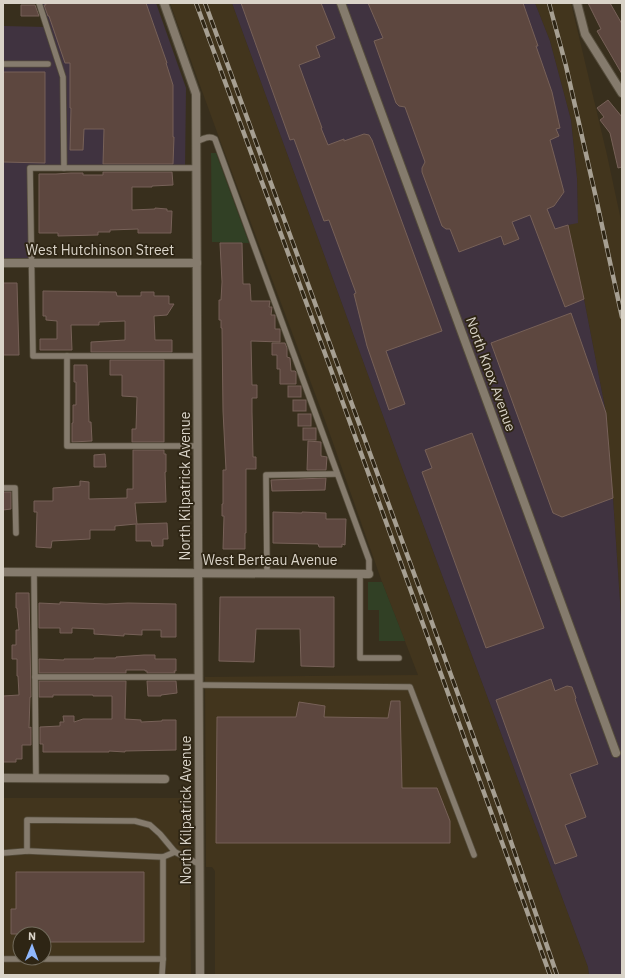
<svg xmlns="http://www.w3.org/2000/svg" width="625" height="978" font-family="'IBM Plex Sans',sans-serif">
	<rect width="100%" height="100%" fill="#382f1d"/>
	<g fill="#42351d" fill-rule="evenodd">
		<polygon points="170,3 232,3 404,473 588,967 589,975 215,975 215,871 212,867 206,867 205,677 418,675 382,582 326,423 221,143"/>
		<polygon points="535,3 571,3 607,155 622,225 622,631 613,498 606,413 584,299 568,225 578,222 577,178 571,120 550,41"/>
		<path d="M3,798H189L191,975H3ZM20,934H44V958H20Z"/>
	</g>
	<g fill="#403340">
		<polygon points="39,3 156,3 186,88 185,170 33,170 34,261 3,262 3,26 47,27"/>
		<polygon points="232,3 535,3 550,41 571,120 577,178 578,223 568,225 584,299 606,413 613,498 622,631 622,975 589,975 588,967 404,473"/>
	</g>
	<g fill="#314025">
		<polygon points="211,153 216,153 249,243 212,242"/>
		<polygon points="368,582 382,582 405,641 379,641 379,610 368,610"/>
	</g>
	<g fill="#5d473f" stroke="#776158">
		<polygon points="45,3 146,3 167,63 166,63 173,85 173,137 174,137 173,164 103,164 104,129 84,129 83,150 70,150 71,108 70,108 70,63 65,63 49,16 48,16 44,5 46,5"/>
		<polygon points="241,3 321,3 335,38 316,46 320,57 299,65 322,128 321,128 328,145 344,139 344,141 364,134 369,135 372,140 442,331 386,351 405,404 389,410 367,346 354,294 356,293 329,220 324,221 294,139 290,140"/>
		<polygon points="368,3 523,3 538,46 536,46 552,92 560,128 556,129 559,136 550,140 564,192 554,206 547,209 555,229 568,225 584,299 565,307 530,215 512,222 519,239 504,245 501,236 459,252 450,229 446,229 442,226 422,172 422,168 425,162 405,107 399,106 396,103 374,41 383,38"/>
		<polygon points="588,3 610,3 622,24 622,74 597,31 601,29"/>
		<polygon points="21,5 35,5 39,16 21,16"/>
		<polygon points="3,72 45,72 45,163 3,162"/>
		<polygon points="608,100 622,117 622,167 618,168 610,133 600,120 604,117 597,108"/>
		<polygon points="103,172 172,172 173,185 152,186 152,187 132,187 132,210 155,209 155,208 167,209 167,211 172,211 171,233 138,233 138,229 110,230 110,232 98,232 98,235 58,236 58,233 39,233 39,174 56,174 71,173 83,173 83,175 103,175"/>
		<polygon points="220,243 242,243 243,284 250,284 251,301 270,301 269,307 272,307 271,315 275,315 275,329 280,329 280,342 251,341 252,385 257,385 257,398 252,398 252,412 253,457 256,457 256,469 246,469 246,533 245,533 245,549 223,549 224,516 222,516 222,504 223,504 223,470 226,470 223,411 222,328 221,328 221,320 219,320 219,300 221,300 222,282"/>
		<polygon points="3,283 17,283 19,355 3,355"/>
		<polygon points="43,291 116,292 117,296 141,296 141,292 154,292 154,296 169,296 169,304 174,304 167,315 154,316 155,340 172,340 172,352 91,352 91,342 125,340 125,321 99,322 99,325 71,325 72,350 40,350 40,339 57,339 57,321 46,320 46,316 43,316"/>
		<polygon points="571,313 606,413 613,498 562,517 553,513 491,343"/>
		<polygon points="272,343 285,343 287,348 287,357 290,358 291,371 295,371 296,372 296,384 280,384 280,369 277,369 277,355 272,355"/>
		<polygon points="110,360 164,360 164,442 132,442 132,429 136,429 137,397 122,396 122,375 110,375"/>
		<polygon points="74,365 87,365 89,422 91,422 92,441 72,442 72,423 73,423 73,405 76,405 76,382 74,382"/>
		<rect x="288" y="386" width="13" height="11"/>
		<rect x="293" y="400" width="13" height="11"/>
		<rect x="298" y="414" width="13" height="12"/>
		<rect x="303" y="428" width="13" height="12"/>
		<polygon points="472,433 544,628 486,648 422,472 432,468 425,450"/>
		<polygon points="308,441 321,442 321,456 327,457 326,470 307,470"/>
		<polygon points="133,450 164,450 164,454 166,454 166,472 165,472 166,502 135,503 137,524 167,523 168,539 163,539 163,546 152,546 151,541 136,541 136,524 115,526 115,530 90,530 90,539 52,541 51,548 36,547 37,512 34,512 34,501 53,501 53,488 80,486 80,481 89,482 89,499 127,498 127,489 133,489"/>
		<polygon points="105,454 106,467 94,467 94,455"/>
		<polygon points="326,478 325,490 272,491 271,480"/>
		<polygon points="3,492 11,492 11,509 3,510"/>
		<polygon points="273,512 302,513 302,512 326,513 326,519 346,519 345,545 342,544 342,547 319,547 318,544 273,543"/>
		<polygon points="16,593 29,593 31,697 30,697 29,728 31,727 31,745 22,745 22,759 16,759 16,762 3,762 3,696 19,695 18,676 17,676 17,659 12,659 12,645 16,645 16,630 19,630 17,608 16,608"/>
		<polygon points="220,597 334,597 334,667 301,666 300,629 256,629 254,662 219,661"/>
		<polygon points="60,602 106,604 128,603 176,604 176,637 161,637 161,630 142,630 142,635 124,634 124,636 94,634 94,629 72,628 72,633 60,633 60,628 39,628 39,603 60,604"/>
		<polygon points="144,655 155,655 155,659 176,659 176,671 174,671 175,673 147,673 147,671 145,671 145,670 126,670 126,673 39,673 39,659 64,660 64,659 94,659 94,658 116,658 116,657"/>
		<polygon points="551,679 555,691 567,686 572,687 576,698 575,699 598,764 570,774 586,817 565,825 577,856 555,864 496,700"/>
		<polygon points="39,681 126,681 125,719 141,720 141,722 162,721 162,720 176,720 176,750 125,751 125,752 109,751 109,752 43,752 43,744 40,744 40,727 60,726 60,722 64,722 63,716 74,716 74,722 83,719 112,719 112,696 93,696 93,695 53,695 53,697 39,697"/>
		<polygon points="147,681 176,681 177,693 161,695 161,696 148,696"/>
		<polygon points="391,701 400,701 402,788 437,788 450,821 450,843 216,843 217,717 296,717 299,702 325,706 324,717 388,718"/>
		<polygon points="16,872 144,872 144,942 44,942 44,934 11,934 11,909 16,909"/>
	</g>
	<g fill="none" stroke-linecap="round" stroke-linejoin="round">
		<g stroke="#554d3c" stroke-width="7">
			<g id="service">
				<polyline points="39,3 63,77 64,168"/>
				<polyline points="3,64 48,64"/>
				<path d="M196,142C203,139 209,135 215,139L369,560V574"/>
				<polyline points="196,168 30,168 33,356 197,356"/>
				<polyline points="67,356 67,446 197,446"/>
				<polyline points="3,488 15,488 16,533"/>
				<polyline points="34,573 36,778"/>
				<polyline points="267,573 266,475 337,474"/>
				<polyline points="360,574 360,658 399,658"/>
				<polyline points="35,677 198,677"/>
				<polyline points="198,685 410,687 474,855"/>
				<polyline points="27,851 163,857 175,852"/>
				<polyline points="3,853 27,851 27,820 135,821 150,825 160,834 175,852 199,864"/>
				<polyline points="3,959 163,959 162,975"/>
				<polyline points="163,959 163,857"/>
			</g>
		</g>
		<g stroke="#554d3c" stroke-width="10">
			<g id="minor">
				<polyline points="164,3 196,94 200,975"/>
				<polyline points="341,3 616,753"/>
				<polyline points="577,3 585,34 622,93"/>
				<polyline points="3,263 197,263"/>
				<polyline points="3,572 369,574"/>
				<polyline points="3,778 165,779"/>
			</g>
		</g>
		<use href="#service" stroke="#857b6d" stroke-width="5.5"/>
		<use href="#minor" stroke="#857b6d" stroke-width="8"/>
		<g stroke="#a69f92" stroke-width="4.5">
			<g id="rail">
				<polyline points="196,3 327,359 550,975"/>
				<polyline points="205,3 431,620 500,810 557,975"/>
				<polyline points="549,3 566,66 596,198 622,317"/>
			</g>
		</g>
		<use href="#rail" stroke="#2e2514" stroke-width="3" stroke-dasharray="9" stroke-linecap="butt"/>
	</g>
	<g text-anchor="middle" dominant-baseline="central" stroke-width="3.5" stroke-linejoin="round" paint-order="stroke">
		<g font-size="14" fill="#d9d3c8" stroke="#2e2514">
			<text x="100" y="250">West Hutchinson Street</text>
			<text transform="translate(491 374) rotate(70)">North Knox Avenue</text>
			<text transform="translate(185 486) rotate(-90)">North Kilpatrick Avenue</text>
			<text x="270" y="560">West Berteau Avenue</text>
			<text transform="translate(186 810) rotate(-90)">North Kilpatrick Avenue</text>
		</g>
	</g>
	<rect width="625" height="978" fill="none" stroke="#d9d3c8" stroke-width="8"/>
	<g transform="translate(32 946) rotate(1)"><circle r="19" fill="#2e2514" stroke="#726b5c"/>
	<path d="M0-3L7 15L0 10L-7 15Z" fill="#90b8fd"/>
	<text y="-6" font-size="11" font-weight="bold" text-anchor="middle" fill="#d9d3c8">N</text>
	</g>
</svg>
